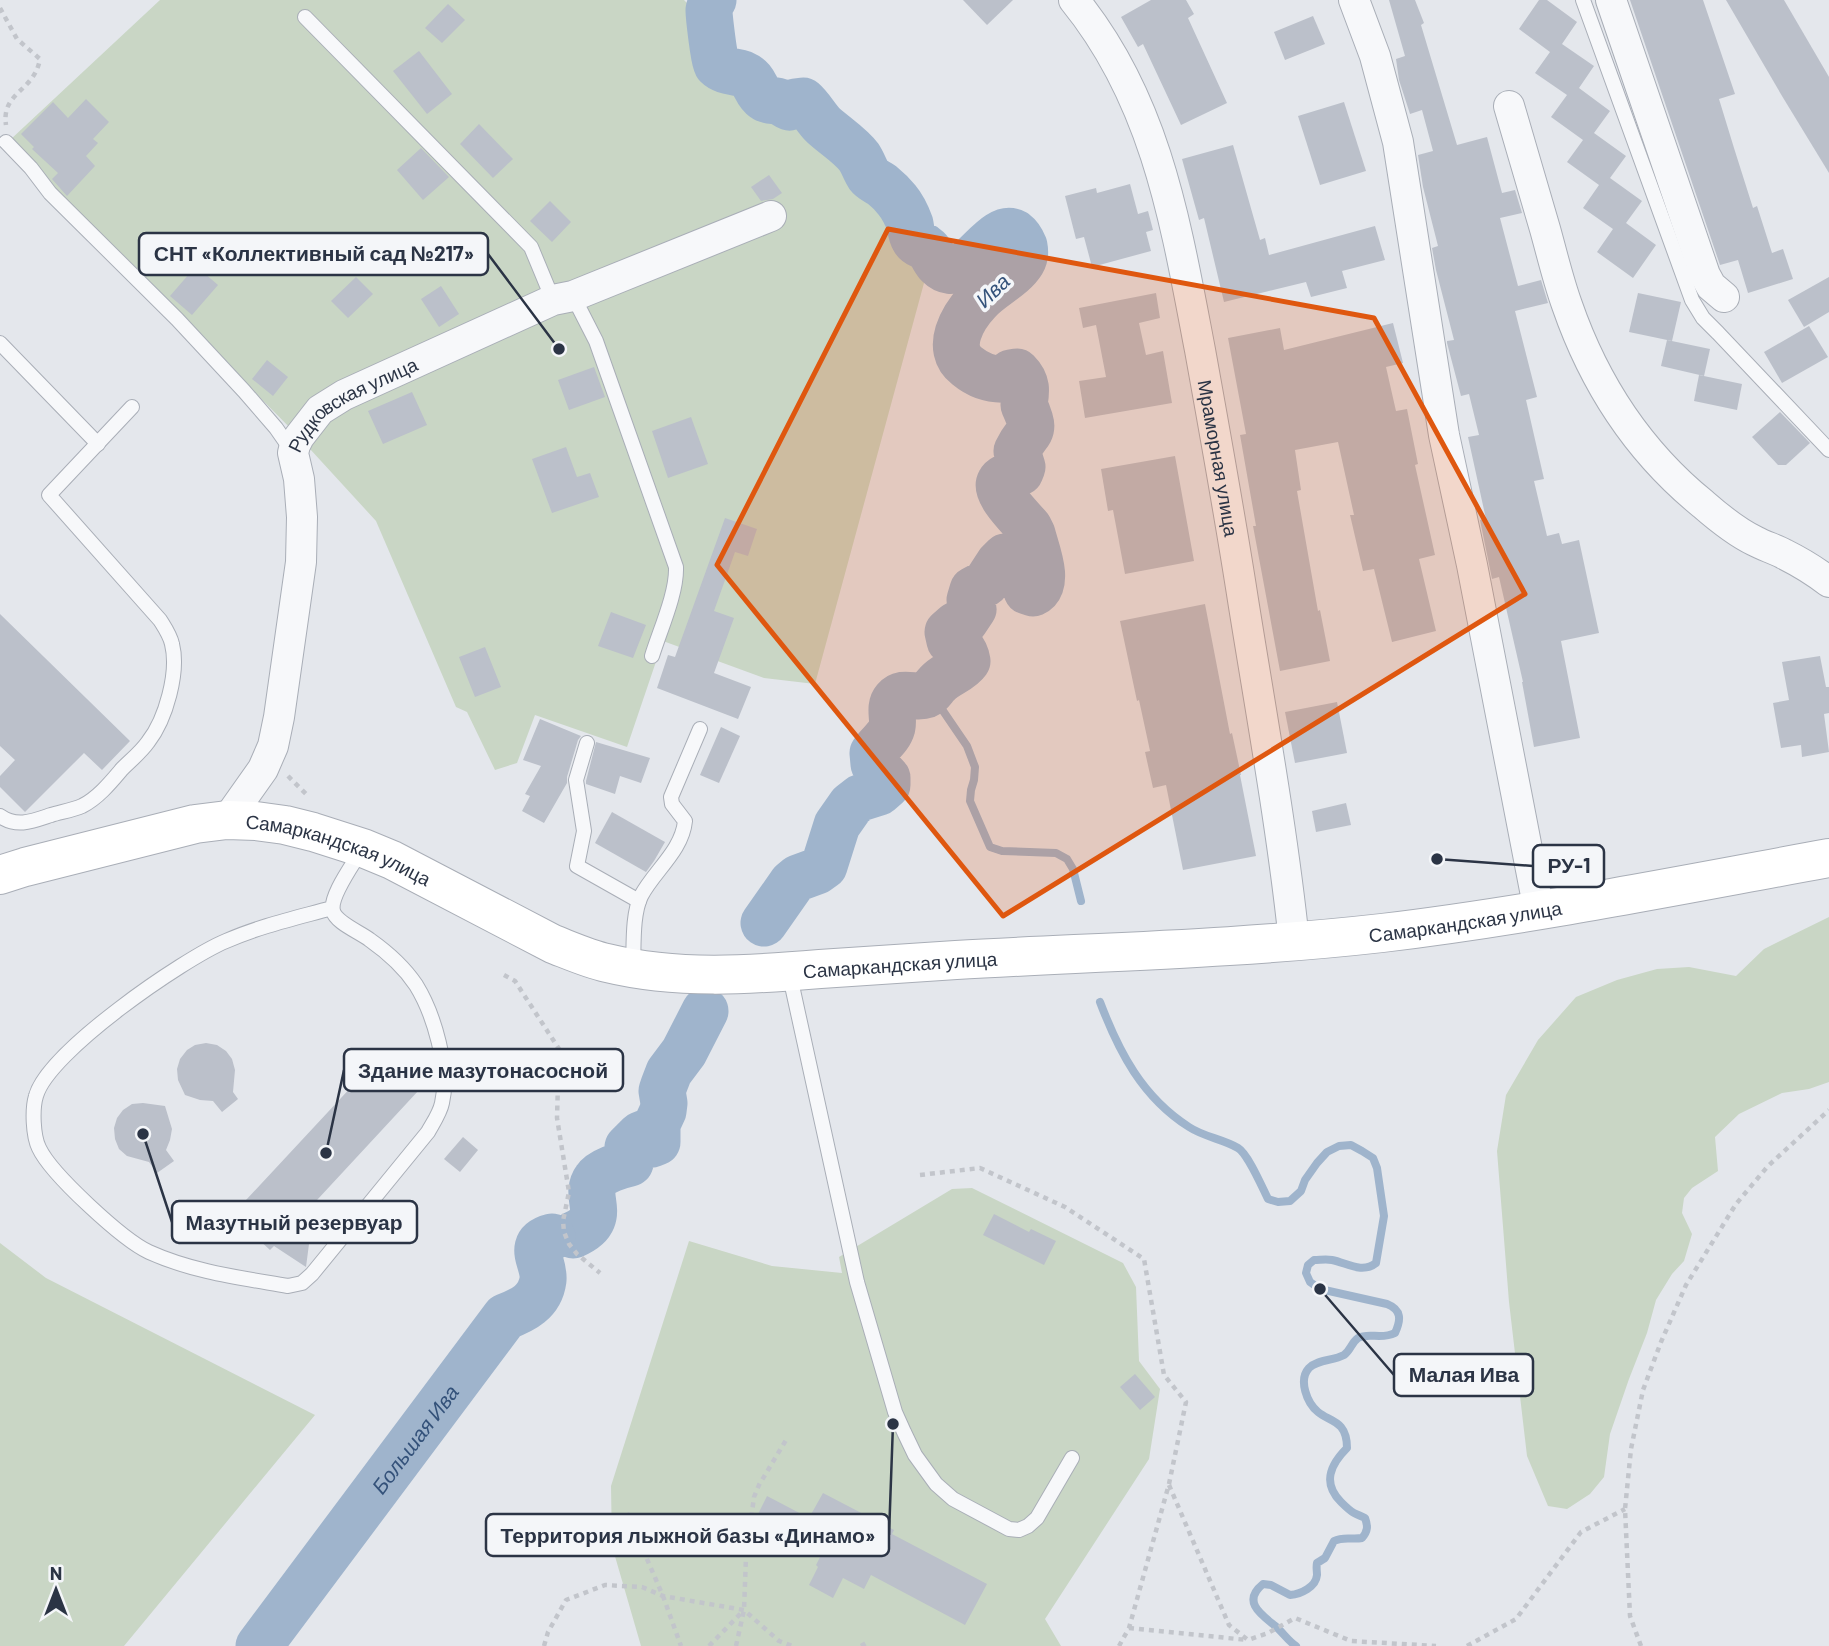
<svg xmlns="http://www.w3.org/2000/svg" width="1829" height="1646" font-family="Barlow,sans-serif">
	<rect width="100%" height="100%" fill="#e4e7ec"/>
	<g fill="#c9d6c5">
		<polygon points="160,0 684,0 691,7 930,261 815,684 764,678 663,641 627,747 535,715 517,763 495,770 467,712 456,707 376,521 299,437 48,183 10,140"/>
		<polygon points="1829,917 1829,1082 1809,1089 1782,1093 1739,1114 1715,1137 1718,1171 1692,1188 1684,1198 1682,1213 1692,1234 1684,1261 1672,1274 1656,1300 1647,1333 1629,1379 1610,1434 1604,1477 1590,1494 1567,1509 1548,1506 1527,1456 1509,1302 1497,1151 1506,1095 1538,1040 1576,997 1617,980 1657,969 1689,967 1736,976 1764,949"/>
		<polygon points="972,1188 1123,1263 1136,1287 1139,1361 1160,1389 1149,1459 1045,1619 1061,1646 641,1646 612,1546 611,1486 689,1241 772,1266 842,1273 839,1257 952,1189"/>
		<polygon points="0,1243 46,1278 315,1415 124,1646 0,1646"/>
	</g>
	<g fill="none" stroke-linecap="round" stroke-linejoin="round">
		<g stroke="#9fb4cc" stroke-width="8">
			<polyline points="935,686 937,702 967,746 975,767 974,780 971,790 970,801 990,847 1002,851 1056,853 1067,859 1073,869 1081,901"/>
			<path d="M1100,1002C1119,1052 1142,1097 1189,1127C1204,1137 1223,1139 1238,1148C1248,1154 1262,1187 1268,1199L1278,1202L1290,1201L1301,1191L1305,1180L1317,1163L1327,1152L1339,1146L1351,1145L1362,1151L1373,1158L1377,1168L1384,1216L1376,1263C1362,1274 1347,1263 1332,1260C1326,1259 1320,1260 1314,1260L1308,1265L1306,1273L1310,1282L1320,1289L1387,1304C1402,1310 1401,1320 1395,1333C1381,1340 1369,1332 1358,1338C1351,1343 1351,1350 1344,1355C1333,1361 1318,1359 1309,1368C1298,1380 1307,1403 1318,1412C1325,1418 1335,1420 1341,1427C1346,1433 1347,1440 1347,1448C1330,1465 1322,1483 1341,1502C1345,1506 1350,1511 1354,1513C1358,1515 1361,1516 1365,1518C1368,1526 1368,1531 1362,1538C1352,1540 1344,1536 1334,1541L1325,1558L1317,1563C1316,1567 1317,1571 1317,1575C1316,1587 1301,1594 1290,1595L1271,1585L1263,1584C1242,1601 1260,1614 1274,1625C1282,1631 1287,1640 1296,1646"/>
		</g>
		<g stroke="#9fb4cc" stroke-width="47">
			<path d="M713,0C710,5 710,5 709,10C709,16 714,61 717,65C724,72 735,71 743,74C757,80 754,91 764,98C769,102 774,99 780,102C783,103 786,106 789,107L795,102L803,101C811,108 816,118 823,125C835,136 850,145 859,157C863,163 865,170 869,176C872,180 878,182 882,185C887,189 893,195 897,200C902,206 907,216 910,224C911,229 911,234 914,239C917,245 922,244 926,248C932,252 934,260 939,265C964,290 992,220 1015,233C1019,236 1022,241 1024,246C1025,251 1025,257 1022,262C1013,277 990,287 978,301C963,317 944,348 967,366C978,375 992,380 1006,379L1011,373L1017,372C1028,383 1026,392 1024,405C1038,436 1028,427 1017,451L1022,467L1020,472C1014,475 1003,476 1000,482C994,493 1022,519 1029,528L1032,534C1036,550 1051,585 1033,593L1027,591C1020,574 1028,561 1005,557L999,563L986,583L973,590L970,600L973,609L965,621L956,625L948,632L950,641C960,646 965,649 967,661C960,671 946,674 937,684C933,688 931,693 926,695C915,699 903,690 895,700C889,707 894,718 892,727C889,738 879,744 873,753L874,764L887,778V785L879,792L860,798L851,805L837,825L824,866L817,871L798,878L792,883L764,923"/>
			<path d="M573,1235C611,1219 582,1198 596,1179C601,1171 621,1165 630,1163L632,1156L628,1147L640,1135L645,1133C649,1136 648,1141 652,1144L657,1142V1124L663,1111L664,1103L662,1091L664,1085L669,1072L684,1052L705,1011"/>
			<path id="s1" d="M259,1646L505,1317C523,1310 540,1302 543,1280C545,1262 525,1244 552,1237"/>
		</g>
	</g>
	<g fill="#bbc0ca">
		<polygon points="963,0 1013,0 987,25"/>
		<polygon points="1151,0 1186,0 1194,14 1188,18 1227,103 1181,125 1143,44 1138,47 1121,17"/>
		<polygon points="1389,0 1415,0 1424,23 1421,25 1457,145 1487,137 1502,193 1515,190 1522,213 1500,218 1518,286 1541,280 1548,303 1515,311 1537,397 1526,400 1544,479 1534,481 1547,536 1559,533 1562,544 1579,540 1599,633 1561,641 1580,738 1534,747 1522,682 1523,682 1499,577 1492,579 1480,520 1486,519 1468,437 1479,435 1469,394 1461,396 1447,343 1447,341 1454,340 1436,270 1432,248 1438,246 1423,187 1418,155 1433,151 1422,110 1410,114 1399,80 1396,59 1405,56"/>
		<polygon points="1539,0 1547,0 1577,22 1562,44 1594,66 1579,88 1610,111 1594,133 1626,156 1610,178 1642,201 1626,223 1656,245 1633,278 1597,252 1613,229 1583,208 1599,185 1567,162 1583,140 1551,117 1567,95 1535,73 1550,52 1519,29"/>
		<polygon points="1630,0 1703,0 1735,94 1719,99 1734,148 1753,208 1757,206 1772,253 1783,249 1793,279 1748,293 1738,260 1720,265"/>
		<polygon points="1726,0 1784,0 1829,77 1829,173 1782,96"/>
		<polygon points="448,4 465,20 442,43 425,28"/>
		<polygon points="1313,16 1325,44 1285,60 1274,32"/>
		<polygon points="419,51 452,94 427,114 393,71"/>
		<polygon points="86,99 109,122 93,139 98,143 86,156 95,166 67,196 52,179 58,173 32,149 34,147 21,134 53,102 68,118"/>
		<polygon points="1344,102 1366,171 1320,185 1298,116"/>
		<polygon points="479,124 513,159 493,178 460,144"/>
		<polygon points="1233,145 1260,240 1265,238 1269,255 1375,226 1385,260 1342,271 1347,288 1311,297 1306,282 1224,302 1204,218 1199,220 1182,159"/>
		<polygon points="421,148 449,177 423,200 397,170"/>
		<polygon points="769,175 782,193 773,199 761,201 751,187"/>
		<polygon points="1130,184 1138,214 1148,211 1153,230 1146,232 1151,251 1092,267 1084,237 1076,239 1065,196 1096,188 1097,193"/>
		<polygon points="550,201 571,222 552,242 530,221"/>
		<polygon points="196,266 218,285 192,315 170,296"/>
		<polygon points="356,277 373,294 348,318 331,301"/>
		<polygon points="1829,277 1829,312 1804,327 1788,300"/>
		<polygon points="441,286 459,314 439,327 421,299"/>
		<polygon points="1156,293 1160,318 1139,323 1146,355 1163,351 1172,403 1085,418 1079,381 1106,377 1096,325 1083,328 1079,308"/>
		<polygon points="1638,293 1681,302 1672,341 1629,332"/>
		<polygon points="1393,323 1403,363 1386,367 1396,411 1407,409 1418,464 1415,465 1435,555 1419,559 1436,631 1392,642 1374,569 1363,571 1350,515 1354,515 1338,442 1295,450 1301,490 1297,491 1318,611 1320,610 1330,661 1280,671 1253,526 1256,526 1240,435 1246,434 1228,338 1280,328 1284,350"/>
		<polygon points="1809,326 1828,357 1782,383 1764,352"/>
		<polygon points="1667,340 1710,349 1704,376 1661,366"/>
		<polygon points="267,360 288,377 273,396 252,379"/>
		<polygon points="594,367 605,397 569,410 558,380"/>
		<polygon points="1699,375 1742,384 1737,410 1694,401"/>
		<polygon points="412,392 427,425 383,444 368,411"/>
		<polygon points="1780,412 1810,443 1786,465 1778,465 1752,437"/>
		<polygon points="691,417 708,464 668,478 652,431"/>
		<polygon points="566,447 577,477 590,473 599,497 552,513 532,459"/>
		<polygon points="1175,456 1194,561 1125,574 1113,510 1108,511 1101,469"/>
		<polygon points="725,518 757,529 748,556 735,552 714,611 734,618 714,673 751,687 738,719 657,688 668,655 675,657"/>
		<polygon points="1205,604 1230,734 1232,733 1241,775 1240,775 1256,856 1183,870 1166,785 1153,788 1145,752 1150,751 1139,700 1137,701 1120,621"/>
		<polygon points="611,612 646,625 633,658 598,646"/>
		<polygon points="0,614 130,741 102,770 84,753 25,812 0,787 0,776 15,760 0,746"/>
		<polygon points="485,647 501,687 475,697 459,657"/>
		<polygon points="1820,656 1826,687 1829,687 1829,713 1824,714 1829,752 1802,757 1801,745 1781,748 1773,703 1789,700 1782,662"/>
		<polygon points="1337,702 1347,753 1295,763 1285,712"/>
		<polygon points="540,719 581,736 578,740 567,777 567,783 544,823 522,811 530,796 525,794 541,766 523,760"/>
		<polygon points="721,727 740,736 719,783 700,775"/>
		<polygon points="596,742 650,758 641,783 620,776 615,794 586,784 586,781"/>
		<polygon points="1346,803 1351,825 1316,832 1312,811"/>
		<polygon points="612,812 665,842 654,861 646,872 595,843"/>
		<polygon points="206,1043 217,1045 226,1051 232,1059 235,1070 233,1092 238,1099 222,1112 213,1101 200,1100 185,1095 178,1080 177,1069 180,1059 187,1050 195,1045"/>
		<polygon points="381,1055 419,1090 305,1213 335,1231 332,1235 309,1244 306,1267 274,1246 270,1250 232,1215"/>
		<polygon points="143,1103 165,1106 172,1129 170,1140 166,1150 174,1161 157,1173 149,1162 127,1156 119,1149 115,1139 114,1128 117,1118 123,1110 132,1104"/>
		<polygon points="463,1137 478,1150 460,1172 444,1159"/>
		<polygon points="994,1214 1029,1232 1031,1229 1056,1241 1044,1265 983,1235"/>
		<polygon points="1135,1374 1155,1397 1140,1410 1120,1387"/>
		<polygon points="823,1493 894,1530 892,1534 987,1584 965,1625 871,1575 864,1589 843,1578 833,1598 809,1585 818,1567 816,1565 823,1551 757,1516 767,1496 809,1518"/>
	</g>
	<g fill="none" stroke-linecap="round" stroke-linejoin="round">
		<g stroke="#a9aeb7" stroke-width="16">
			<g id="lane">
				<polyline points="1583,0 1692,300 1703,318 1718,333 1829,450"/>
				<polyline points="305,17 531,247 553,300"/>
				<polyline points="6,142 31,168 50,193 177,319 244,391 276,428 292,451"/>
				<path d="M573,296L596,341L676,567C677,593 660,630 652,656"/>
				<polyline points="0,343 98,444"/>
				<polyline points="587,743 576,780 584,831 577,866 639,901"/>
				<path d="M0,816C17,828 33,821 51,815C61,812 73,810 82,806C98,798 111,782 122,769C131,760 141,752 148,742C166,719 179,672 172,644C170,635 165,628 160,620L49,495L132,407"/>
				<path d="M332,908C296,918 260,926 226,941C183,959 48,1052 36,1096C32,1109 33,1136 39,1148C51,1174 123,1240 149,1252C193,1272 242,1278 288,1286L302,1283L312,1274L428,1132C433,1123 440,1113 442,1103C450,1069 434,1014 416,985C404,967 387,952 370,940C360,932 336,923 333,911C329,896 355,862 362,849"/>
				<path d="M633,967C634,946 632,915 641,896C654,871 682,851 685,821L672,804L671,797L700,729"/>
				<polyline points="789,972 857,1282 895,1412 904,1432 915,1455 936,1484 953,1499 1009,1529 1019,1530 1028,1526 1037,1518 1072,1458"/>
			</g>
		</g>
		<g stroke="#a9aeb7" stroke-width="32">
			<g id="street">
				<path id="s2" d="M1074,0C1157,102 1176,225 1200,350C1215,433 1230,516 1243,600C1261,713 1282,827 1294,941"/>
				<polyline points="1354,0 1375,56 1398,142 1444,435 1472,565 1539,911"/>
				<polyline points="1611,0 1705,275 1711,286 1724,297"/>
				<path d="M1509,106C1521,147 1533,188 1545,229C1552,254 1558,280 1567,305C1594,383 1639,452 1703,504C1719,518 1736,532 1755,541C1764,546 1775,549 1784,554C1800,562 1815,571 1829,582"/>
				<path id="s3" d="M227,820L263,769L273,746L279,717L301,562L302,517L299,479L293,453L295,445L299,437L320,410L344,395L553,300L573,296L771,216"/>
			</g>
		</g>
		<g stroke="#a9aeb7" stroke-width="40">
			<g id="secondary">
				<path id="s4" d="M0,875L25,867L195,824L227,820L256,821L285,825L313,832L363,848L392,860L553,944C571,951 589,959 607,963C677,980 749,975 820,969C865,966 910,963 956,960C1098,952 1241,949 1382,933C1532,915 1680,885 1829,858"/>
			</g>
		</g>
		<g stroke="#c2c5cb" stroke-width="4.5" stroke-dasharray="5 5" stroke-linecap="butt">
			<path d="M0,8L17,39L40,59C34,92 1,92 6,125"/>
			<polyline points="288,776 309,797"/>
			<polyline points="504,975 515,981 559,1049 557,1118 569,1192 563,1221 564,1232 569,1244 577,1254 600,1273"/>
			<polyline points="920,1175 980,1168 1065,1207 1144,1259 1164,1375 1186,1402 1169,1484 1129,1628 1119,1646"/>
			<polyline points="1169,1485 1229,1625 1248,1640 1268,1633 1295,1618 1351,1641 1436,1646"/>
			<polyline points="627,1513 663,1596 681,1646"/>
			<polyline points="1129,1628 1247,1640"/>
			<polyline points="544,1646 548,1632 566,1600 605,1585 642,1587 663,1596 744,1610 779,1641 792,1646"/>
			<polyline points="709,1646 743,1611"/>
			<polyline points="736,1646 744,1610 746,1557 754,1497 759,1485 786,1440"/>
			<polyline points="861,1646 868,1642"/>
			<polyline points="1467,1646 1516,1619 1581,1532 1625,1509"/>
			<polyline points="1641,1646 1630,1616 1625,1509 1631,1449 1643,1390 1661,1342 1686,1285 1736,1204 1768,1166 1829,1110"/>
		</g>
		<use href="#lane" stroke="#f7f8fa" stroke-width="14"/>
		<use href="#street" stroke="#f7f8fa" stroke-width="30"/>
		<use href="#secondary" stroke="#fff" stroke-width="38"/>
	</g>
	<path fill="#df570f" fill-opacity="0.2" stroke="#df570f" stroke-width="5" stroke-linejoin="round" d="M888,229L1374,318L1525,594L1003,916L717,565Z"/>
	<g text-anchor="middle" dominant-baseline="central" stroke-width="7" stroke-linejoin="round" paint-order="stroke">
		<g font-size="19" fill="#2b3445" stroke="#f4f6f9">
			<text stroke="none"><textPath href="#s3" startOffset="464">Рудковская улица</textPath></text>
			<text stroke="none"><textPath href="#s2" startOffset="486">Мраморная улица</textPath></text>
			<text stroke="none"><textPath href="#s4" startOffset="350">Самаркандская улица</textPath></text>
			<text stroke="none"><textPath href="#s4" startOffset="1505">Самаркандская улица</textPath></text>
			<text stroke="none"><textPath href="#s4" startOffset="938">Самаркандская улица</textPath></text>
		</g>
		<g font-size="21" font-style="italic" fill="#34527a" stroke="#f4f6f9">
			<text transform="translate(992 290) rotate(-44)">Ива</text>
			<text stroke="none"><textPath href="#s1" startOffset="259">Большая Ива</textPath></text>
		</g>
	</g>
	<path fill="none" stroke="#2b3445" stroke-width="2.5" d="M559 349L488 254M1437 859L1533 866M326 1153L344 1070M143 1134L172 1222M1320 1289L1394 1375M893 1424L889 1535"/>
	<g fill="#2b3445" stroke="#f4f6f9" stroke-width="2.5">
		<circle cx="559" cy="349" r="7"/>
		<circle cx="1437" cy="859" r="7"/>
		<circle cx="326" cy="1153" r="7"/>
		<circle cx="143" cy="1134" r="7"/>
		<circle cx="1320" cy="1289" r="7"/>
		<circle cx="893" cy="1424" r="7"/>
	</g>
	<g fill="#f4f6f9" stroke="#2b3445" stroke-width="2.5">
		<rect x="139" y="233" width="349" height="42" rx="7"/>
		<rect x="1533" y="845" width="71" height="42" rx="7"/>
		<rect x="344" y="1049" width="279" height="42" rx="7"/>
		<rect x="172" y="1201" width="245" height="42" rx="7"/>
		<rect x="1394" y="1354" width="139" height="42" rx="7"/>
		<rect x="486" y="1514" width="403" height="42" rx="7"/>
	</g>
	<g font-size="21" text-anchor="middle" font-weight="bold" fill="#2b3445">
		<text x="314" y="261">СНТ «Коллективный сад №217»</text>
		<text x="1569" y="873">РУ-1</text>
		<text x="483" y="1078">Здание мазутонасосной</text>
		<text x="294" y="1230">Мазутный резервуар</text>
		<text x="1464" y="1382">Малая Ива</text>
		<text x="688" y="1543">Территория лыжной базы «Динамо»</text>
	</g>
	<g transform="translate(56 1590)" stroke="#f4f6f9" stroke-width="5" paint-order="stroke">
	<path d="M0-5L12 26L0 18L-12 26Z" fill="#2b3445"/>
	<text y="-10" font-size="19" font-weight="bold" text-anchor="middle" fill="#2b3445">N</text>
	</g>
</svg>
